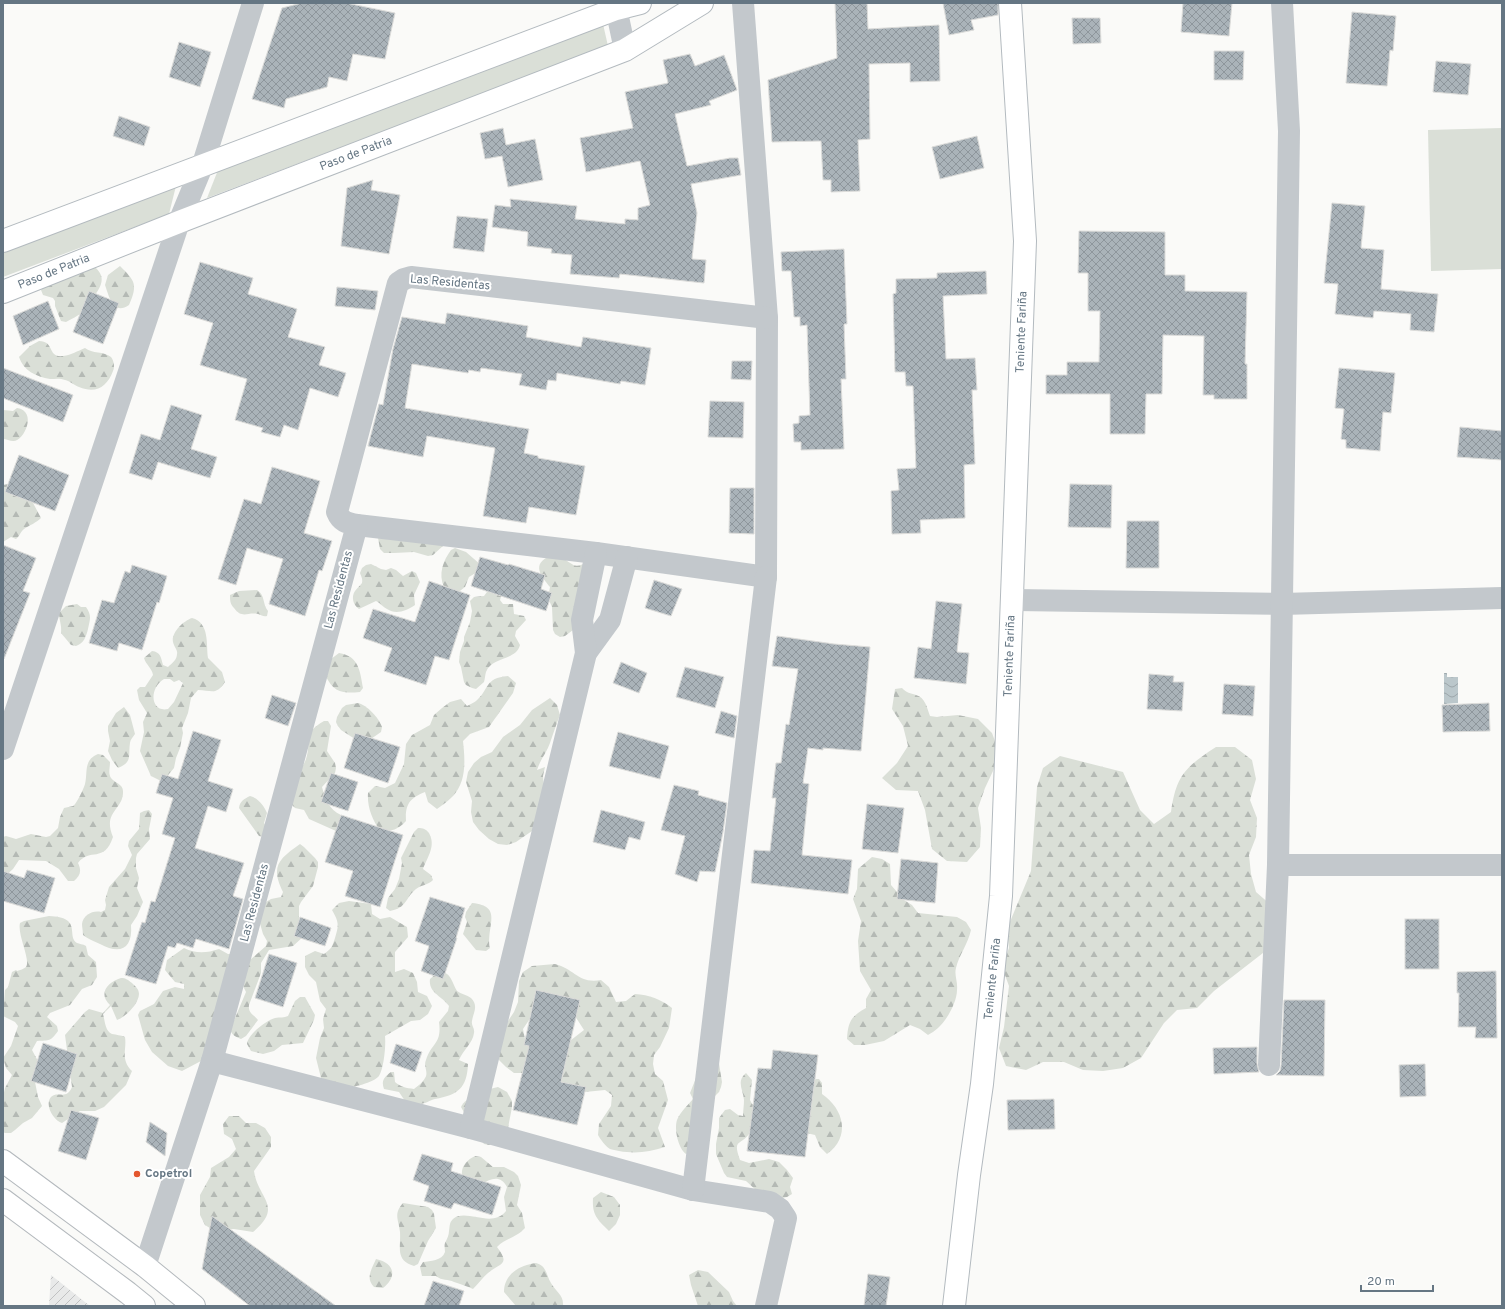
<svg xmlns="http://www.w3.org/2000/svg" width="1505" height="1309" font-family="Overpass,sans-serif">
	<defs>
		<pattern id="industrial-furrows" width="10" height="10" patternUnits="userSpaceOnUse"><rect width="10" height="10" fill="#e8e9e9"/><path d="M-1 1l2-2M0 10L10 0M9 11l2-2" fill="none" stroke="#c0c1c2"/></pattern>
		<pattern id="forest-firs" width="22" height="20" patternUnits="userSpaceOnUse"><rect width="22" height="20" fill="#dadfd7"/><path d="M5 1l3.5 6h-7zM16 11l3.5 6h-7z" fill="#b4b9b4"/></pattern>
		<pattern id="water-waves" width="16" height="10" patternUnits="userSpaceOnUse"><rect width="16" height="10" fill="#bbc7cb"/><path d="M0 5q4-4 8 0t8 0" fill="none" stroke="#9ca6aa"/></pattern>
		<pattern id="building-cross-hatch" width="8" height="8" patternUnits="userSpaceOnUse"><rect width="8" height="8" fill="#aab3b9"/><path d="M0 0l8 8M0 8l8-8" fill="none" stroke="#8e969c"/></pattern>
	</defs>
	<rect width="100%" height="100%" fill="#fafaf8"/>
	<polygon fill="url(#industrial-furrows)" points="51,1275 90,1306 49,1306"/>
	<g fill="#dadfd7">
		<polygon points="603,24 608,46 207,198 218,170"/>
		<polygon points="1502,128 1502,269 1431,271 1428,130"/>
		<polygon points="176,186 169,214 3,277 3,251"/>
	</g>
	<g fill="url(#forest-firs)" fill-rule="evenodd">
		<path d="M89,263C107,274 104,284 92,299C90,303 87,309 83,312C78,316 71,319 66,322L61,321L55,306V301L53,298L43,295L41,290L44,286Z"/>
		<path d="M120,266C135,281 138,284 129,305C113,316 109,296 105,285L108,275Z"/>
		<path d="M39,341C55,341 47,358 63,356C72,355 77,351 85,348C92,354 104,351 111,357C114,361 115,367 113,371C107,387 96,394 79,387C74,385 70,381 65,380C60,378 55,379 50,379C36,377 23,370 19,357L30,346Z"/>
		<path d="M17,408C38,411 24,442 13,441C10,441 6,439 3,439V410L13,411Z"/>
		<path d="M8,484L18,487L32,501L41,518C36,523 30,525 24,529C20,532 20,536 16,539L11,537L3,542V485Z"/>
		<polygon points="378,538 444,545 433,555 428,556 414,552 394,553 384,553 380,549"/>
		<path d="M455,548L466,552L481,565L482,569L469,577L465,587L456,594L444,587C438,574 443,561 451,550Z"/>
		<path d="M550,556C553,557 558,557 561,558C574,563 572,570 588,562L573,630L565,636L560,637L555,634L553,630L552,607L548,598L550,587C541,576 531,564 550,556Z"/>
		<path d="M371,564L381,569L386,570L391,568L396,570L403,576L412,571L416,573L420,582L414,595L415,605C406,611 396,615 387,609C383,607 380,603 376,601L359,609C353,605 351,597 355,591C357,588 360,586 362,583C363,579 361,576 360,573L362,568L366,565Z"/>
		<path d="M490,588L503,590L500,600L503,604H513L514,614L524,616L526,620L516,631L515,636L520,645C516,661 492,656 486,672C485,675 485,679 484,682L476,689L472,688L466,685L464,682L461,667L459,662L460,652L464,641V637L470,622L472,611L470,601L474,597L484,596Z"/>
		<path d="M257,590C266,596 262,604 268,611L267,616C263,617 262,615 258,614C247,612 242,619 234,608C230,604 230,600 230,595L239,591Z"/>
		<path d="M77,604L81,607H86C92,616 90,619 88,629C86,637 84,643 76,646L71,645L61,633C62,625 59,620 59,613L66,606Z"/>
		<path d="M192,618C210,623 206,644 208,658L222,672L225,682C216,696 211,690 198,690L191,698L188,713L182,728L183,733L180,748L176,758L174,768L164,780H159L151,776L140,751L144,732L143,722L147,713L139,700L137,690L140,687H145L153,675C152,668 146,665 144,658L152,651C161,652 161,658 163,665L168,667C172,663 177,660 177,654C178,650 174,647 173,642C171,633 183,621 192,618ZM164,679H170L174,682L179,680L183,683L174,702L168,709C151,713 148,689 164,679Z"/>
		<path d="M339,653C359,656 360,671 363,688L360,692C339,694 333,691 324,673L331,659Z"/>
		<path d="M508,676L516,683L513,693L489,727L470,734L463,741C465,760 467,782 452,797C447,802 442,805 437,809L428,802L425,792C410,798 405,804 406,821C398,830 392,831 380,831C372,819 367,807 368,793L375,786L385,788L395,783L404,764L406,744L412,735L430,725L434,715L442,708L450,702L461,699L467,706C470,704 474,703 476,701C490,689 484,678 508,676Z"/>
		<path d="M902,688C907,693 910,693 916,695C925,697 927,708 930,716L937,717L958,715L978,719L992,733L999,752L993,771L985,788L978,808L981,828L980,847L967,862L947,861L932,849L925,810L918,791L896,790L882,778L897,763L908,746L903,726L892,709L895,689Z"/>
		<path d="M550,698L557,705L560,715C556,725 553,734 550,743C547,752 540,760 537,770L545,767L543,776L547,817L532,831L516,842L507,845L498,844L489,839L479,830L473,822L471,812L472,801L466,782L468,772L474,763L481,757L492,752L503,737L520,725L532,710Z"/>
		<path d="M358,703C367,705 379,718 382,727L381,732L368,741H358L341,730L338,726L336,722L337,717L342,708L346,705Z"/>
		<path d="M124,707L130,715L135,734C133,737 130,740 130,743C128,756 133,762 118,768L112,760L108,751L110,741L108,731V726L116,713Z"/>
		<path d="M324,721H328L331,726L327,751L335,763L336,768L335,773L322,787C325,798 329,810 341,815L343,820L336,831L309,819L304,810L295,808L291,804C294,793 296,780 301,770C302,766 305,763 306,759C312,742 302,733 324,721Z"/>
		<path d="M1216,747H1235L1252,760L1256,779L1250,800L1257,818L1256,837L1249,855L1251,874L1256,892L1271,905L1277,942L1214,991L1197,1008L1177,1010L1164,1023L1141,1058L1123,1068L1103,1071L1083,1070L1064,1062H1043L1026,1070L1006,1066L999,1048L1004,1027L1009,986L1002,967L1009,948L1007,929L1031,871L1037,787L1043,768L1060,756L1123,772L1140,810L1154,824L1171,812C1176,776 1185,767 1216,747Z"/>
		<path d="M98,754L103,755L110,762C110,768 108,773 111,778C115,783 123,784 123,791C124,810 102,811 113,837C104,864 90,847 78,863C82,871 80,876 74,881H68L59,869L46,861L19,860L13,869L3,878V837L6,836L16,839L31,834L46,837L50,836L58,828L60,817L64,808C67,807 70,807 73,806C76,805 84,788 85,784C88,773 83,760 98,754Z"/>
		<path d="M250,796C258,798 264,806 267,813L264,823L267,828L264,837L259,836L239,808C240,801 244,799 250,796Z"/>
		<path d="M149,810L152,814L149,829L150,839L137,854L136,858V868L139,878L137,888L143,902L137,916L131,925C133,949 120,955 100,944C94,941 88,939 83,935C83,931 82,927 82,924C83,915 93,910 101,912L105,910L106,905L105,900L109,887L125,869L132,855L128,846L129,841L139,829L140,813L144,811Z"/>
		<path d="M418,828C423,828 426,829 429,833C436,846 428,856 423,869L431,875L433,880C428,885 421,885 416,889C405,898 407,908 390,911L386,908L388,898L395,889L399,879L402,863L401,858L414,832Z"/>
		<path d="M300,844L304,847L315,858L318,862V867L313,886L301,902L299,906V925L303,937L293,946L269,950L261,963V973L249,1005C248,1013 253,1014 258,1020L246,1036L241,1039C236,1037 233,1036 230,1030L246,992L242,984L250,960L266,946L267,941L263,934L259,920L266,902L271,899L281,897L283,892C270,866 279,859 300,844Z"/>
		<path d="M872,857L882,859L890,864L891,885L904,900L912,905L918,913L957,917L966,922L971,930C968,944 959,955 956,968C954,975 958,982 957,990C957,1002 947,1020 938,1028C935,1031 931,1033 928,1035L920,1029L910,1025L884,1041L865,1045H854L847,1039C848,1022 851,1016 866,1008V999L871,990L860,971L858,941L861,921L853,899L857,889L858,869Z"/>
		<path d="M349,901L371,904L372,914L380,919L390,917L407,927L408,937L395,952V972L404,969L413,973L417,982L418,992L427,996L432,1006L428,1014L420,1020L411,1021L385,1036C386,1045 384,1068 379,1076C373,1083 353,1087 344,1089L321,1078L316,1058L320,1038L324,1028L323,1019L326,1009L320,1001L316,982L309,975L305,967V956L315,951L324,954C332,948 332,947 335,938C339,925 339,922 332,910L339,903Z"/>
		<path d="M472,903C504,906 486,926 490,948L486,951L476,950L463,934L467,922L465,917L466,912Z"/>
		<path d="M49,916C83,917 66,936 77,943C79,944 83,944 86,946L88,955L96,962L97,977L92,985L82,989L70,1005L50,1013L47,1017L57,1026L58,1031C50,1042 50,1040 37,1041L32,1050L39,1063L35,1082L38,1097L42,1106L32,1118L23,1123L15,1130L11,1133H5L3,1132V1097L5,1088L12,1075L6,1068L3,1058L11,1046L18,1026L15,1022L3,1016L5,990L8,987L12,972L16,970L17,971C20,970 24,969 26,967C31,960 17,934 20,923L24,921Z"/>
		<path d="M184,948C196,954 207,953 219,949L228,954H243L201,1061L182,1071L168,1066L152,1052L145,1040L138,1015L140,1011L154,1004L163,991L175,987L184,989V984L175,982L165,970L167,960Z"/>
		<path d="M555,964C575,969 578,984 601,980L609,987L616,1002L626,1001L635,994C649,995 661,999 672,1008L669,1028L660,1047L654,1055L653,1064L655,1074L663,1081L668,1100L658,1128L665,1147C649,1152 636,1154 619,1151C616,1150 612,1150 610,1149C605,1146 601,1140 598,1135L599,1124L611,1106L612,1095L605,1090L585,1092L565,1090L543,1073H514L506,1067L499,1060L498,1049L502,1030L514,1012L518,1002L519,981L523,972L532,966ZM564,999L584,1030L562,1047L552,1051L525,1039L523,1029L529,1020L554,1000Z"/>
		<path d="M443,972C452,975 452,983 457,991C461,994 467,995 471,998C479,1006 473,1013 472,1021C471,1026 475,1028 474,1033C473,1043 463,1050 459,1060L468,1064C467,1088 458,1095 435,1099C430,1100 425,1104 420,1104C415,1104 409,1102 405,1101L399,1092L384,1089C381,1081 384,1077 391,1072H394L395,1082C401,1087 406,1088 414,1089C418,1086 423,1082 425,1078C429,1072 423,1066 426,1060C432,1042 442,1044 439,1022L448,1011L449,1006C442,996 428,993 430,979L437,973Z"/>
		<path d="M121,978C126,978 128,980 132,983C135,986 139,989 139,994C139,1003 126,1017 117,1020L111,1006L103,1014C105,1021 105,1031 112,1034C117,1035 120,1035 125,1037C127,1050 120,1059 132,1071L126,1085L104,1107L95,1111H80L62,1123C54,1121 44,1105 51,1097C58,1090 66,1101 72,1087L65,1035L85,1012L89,1009L103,1013L110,1005C98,994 107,982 121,978Z"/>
		<path d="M300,997H305L315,1015L314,1020L303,1043L282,1045L274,1051L263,1054L251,1051L247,1044C248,1034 267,1020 275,1018C280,1017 284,1018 288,1016L295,1001Z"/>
		<path d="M718,1057L722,1082L721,1087L719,1092L701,1110L694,1148L686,1154C678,1148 674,1129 677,1120C680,1112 688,1105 693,1099L690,1093L696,1078Z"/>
		<path d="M746,1073L752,1080L750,1100L752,1104L757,1106C755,1115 754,1127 749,1134C741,1146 732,1138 740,1160L749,1163L769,1159L779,1162L787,1170L793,1178L790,1187L792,1194L787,1197L782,1198L757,1191L746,1181L727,1177L724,1173L716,1154V1144L719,1128V1118L725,1110L730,1109L738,1115L743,1116C743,1111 744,1105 744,1100C743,1089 736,1081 746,1073Z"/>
		<path d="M816,1079H819L822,1083V1094C844,1109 851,1137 827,1154L820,1147L815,1135L802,1132L809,1084Z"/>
		<path d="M498,1087L507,1092L512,1101V1107L508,1128L494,1143L489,1145L484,1144L478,1137L461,1107C465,1097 488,1089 498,1087Z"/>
		<path d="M229,1116H239L246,1123H256L265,1128L271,1137V1147L254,1171C258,1199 284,1206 253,1232L234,1229L213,1230L205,1225L200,1215V1195L210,1177L211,1168L229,1157L236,1149L232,1139L224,1134L223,1124Z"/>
		<path d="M475,1156L481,1157L493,1167H504L514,1172L518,1176L521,1185L517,1205L522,1213L525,1228C516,1238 506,1238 497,1247C511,1265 500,1263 488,1273C483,1277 478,1284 473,1289C467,1286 460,1284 454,1282C448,1279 442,1281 436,1276H422L420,1267L423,1262C430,1261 442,1261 445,1252C445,1249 444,1246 445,1243C447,1239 449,1235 449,1231C450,1226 449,1223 453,1219C466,1208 492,1229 506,1211L504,1197L507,1187C501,1175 491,1178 482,1184L462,1175C461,1166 467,1160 475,1156Z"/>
		<path d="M601,1192L614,1197L620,1205V1215L616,1224L609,1231C597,1219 592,1215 593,1198Z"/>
		<path d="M403,1203L428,1207L432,1210L434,1214L436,1228L428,1241L418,1264L414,1266C395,1260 401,1248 400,1232C399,1220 393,1214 403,1203Z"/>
		<path d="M376,1259C394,1263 398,1276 383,1288L374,1287C365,1278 372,1269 376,1259Z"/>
		<path d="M536,1263C547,1266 546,1275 551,1283C556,1292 564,1295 563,1306H516L504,1292C504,1274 520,1265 536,1263Z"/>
		<polygon points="698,1270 708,1272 729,1292 733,1301 737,1306 698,1306 691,1285 689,1275"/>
	</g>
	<polygon fill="url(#water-waves)" points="1444,673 1447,673 1447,677 1458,677 1458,703 1444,704"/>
	<g fill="url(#building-cross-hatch)" stroke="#dcdcda">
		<polygon points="302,3 346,3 395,13 385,59 353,54 347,81 329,77 327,87 286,99 284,108 252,99 282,8"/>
		<polygon points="835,3 867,3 868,29 939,25 940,81 910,82 910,63 869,64 870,139 858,140 860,191 831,192 831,180 823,180 821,141 772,142 768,80 837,58"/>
		<polygon points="943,3 998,3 998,15 971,20 974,30 949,35"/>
		<polygon points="1183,3 1232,3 1229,36 1181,32"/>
		<polygon points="1352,12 1396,16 1393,51 1390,50 1387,86 1346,83"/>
		<polygon points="1072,18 1100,18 1101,43 1073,44"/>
		<polygon points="179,42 211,52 200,87 169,77"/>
		<polygon points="1214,51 1244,51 1243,80 1214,80"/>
		<polygon points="690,54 695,66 724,55 737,90 709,101 711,105 675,114 687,166 730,158 738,158 741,175 691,184 697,213 692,259 706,260 704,283 620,274 619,278 570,274 572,255 551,253 552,249 527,246 528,232 492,227 495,205 511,207 510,199 577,206 575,219 625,224 625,219 638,220 638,208 650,205 640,161 586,172 580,138 633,128 625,92 668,83 663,60"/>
		<polygon points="1436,61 1471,64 1468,95 1433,92"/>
		<polygon points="119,116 150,127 144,146 113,136"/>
		<polygon points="503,128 506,145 535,139 543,180 508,187 502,156 485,159 480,133"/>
		<polygon points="977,136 984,168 940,179 932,147"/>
		<polygon points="373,180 371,190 400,195 389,254 341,246 347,188"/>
		<polygon points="1332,203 1365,206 1361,248 1384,250 1381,289 1438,294 1434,332 1410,330 1411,314 1374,311 1373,318 1335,314 1338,284 1324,283"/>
		<polygon points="457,216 488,219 484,252 453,248"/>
		<polygon points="1079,231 1165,232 1165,275 1185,275 1185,291 1247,292 1245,364 1247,364 1247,399 1214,399 1214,395 1203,395 1204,336 1163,335 1162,394 1146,394 1145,434 1110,434 1110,394 1046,394 1046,375 1067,375 1067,362 1099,362 1100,311 1088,311 1088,273 1078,273"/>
		<polygon points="844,249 847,324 844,324 846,379 841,379 844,449 801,450 801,442 794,442 793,424 799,423 799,416 810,415 807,325 800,326 800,317 794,317 791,271 782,271 781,252"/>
		<polygon points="200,262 253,278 248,294 297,309 288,337 325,347 319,365 346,373 338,397 310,388 298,430 284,425 280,437 261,432 263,428 235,420 247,379 200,365 213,323 184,314"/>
		<polygon points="986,271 987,294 943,296 946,359 975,358 977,390 972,390 975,464 964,465 965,518 920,520 921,533 892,534 891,491 899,490 897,469 916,468 913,386 906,386 905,372 895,372 893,294 896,293 896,279 937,278 937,273"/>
		<polygon points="337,287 378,291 375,310 335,306"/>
		<polygon points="89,291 119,303 103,344 73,332"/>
		<polygon points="48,301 59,329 23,345 13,316"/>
		<polygon points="447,313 528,326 526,337 581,347 583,337 651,348 645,385 621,381 620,384 557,373 556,381 548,380 546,390 519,385 522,374 481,368 480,372 469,370 468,373 412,364 405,408 529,429 524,453 538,456 538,458 585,466 576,515 529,507 526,523 483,516 495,448 427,436 423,457 368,446 379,404 383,405 393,349 402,317 445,324"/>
		<polygon points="732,361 752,361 751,380 731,379"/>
		<polygon points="3,368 73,395 63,422 3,398"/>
		<polygon points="1339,368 1395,373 1391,413 1383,412 1380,451 1346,448 1346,440 1341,439 1344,409 1335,408"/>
		<polygon points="710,401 744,402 743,438 708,437"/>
		<polygon points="171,405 202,415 191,449 217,457 210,478 158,462 152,480 129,473 141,434 160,440"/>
		<polygon points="1460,427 1502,431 1502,460 1457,457"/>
		<polygon points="19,455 69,475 55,511 5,492"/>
		<polygon points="272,467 320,481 304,533 332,541 322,571 319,570 305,616 269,604 283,559 247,548 236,585 218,579 244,499 261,504"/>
		<polygon points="1070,484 1112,485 1111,528 1068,527"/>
		<polygon points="730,488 754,488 754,534 729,533"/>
		<polygon points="1127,521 1159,521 1159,568 1126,568"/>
		<polygon points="3,545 36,558 23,591 30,593 4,659 3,659"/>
		<polygon points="480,557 508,565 509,564 545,575 541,589 552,593 546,611 471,586"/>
		<polygon points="132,565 167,576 159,603 157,602 142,650 119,643 117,651 89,643 102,600 114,603 125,571 130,573"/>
		<polygon points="654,580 682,589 671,616 645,608"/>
		<polygon points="429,581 470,595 449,660 435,656 426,685 384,671 392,648 363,638 373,609 415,622"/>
		<polygon points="936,601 962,604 957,652 969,653 966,684 914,678 918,647 931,649"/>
		<polygon points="777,636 834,644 870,647 861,751 823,748 823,750 808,748 803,783 809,784 802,855 852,860 848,894 751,883 754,850 770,851 776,798 772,798 776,763 781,763 786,724 789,725 798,669 772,666"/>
		<polygon points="621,662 647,673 639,693 613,683"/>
		<polygon points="685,667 724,677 715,708 676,697"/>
		<polygon points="1149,674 1174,676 1173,682 1184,682 1182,711 1147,709"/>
		<polygon points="1224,684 1255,686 1253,716 1222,714"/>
		<polygon points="272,695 296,703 288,726 265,718"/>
		<polygon points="1489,703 1490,731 1443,732 1442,705"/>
		<polygon points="721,711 737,716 734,738 715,733"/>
		<polygon points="193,731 221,740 208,781 233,789 226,812 208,806 195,848 244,863 233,896 243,899 229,949 196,939 193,948 177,943 175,948 168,946 156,984 125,975 142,922 145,923 151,901 155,902 175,838 162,834 173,798 156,793 162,774 178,779"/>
		<polygon points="618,732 669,746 660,779 609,766"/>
		<polygon points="355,733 400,747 388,783 344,768"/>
		<polygon points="331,773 358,782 348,811 321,802"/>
		<polygon points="674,785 699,791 698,795 727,803 723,832 715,872 700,871 697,882 675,874 685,836 661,830"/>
		<polygon points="867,804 904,808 898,853 862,849"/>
		<polygon points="601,810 645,822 640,840 629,837 625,850 593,842"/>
		<polygon points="341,815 403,835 380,907 345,896 353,871 325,862"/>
		<polygon points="901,859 938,863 935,903 897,899"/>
		<polygon points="27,870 55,878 44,913 3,901 3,871 24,878"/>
		<polygon points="430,897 465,908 456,938 457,938 443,979 421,971 429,946 415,941"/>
		<polygon points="300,917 331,928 325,946 294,936"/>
		<rect x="1405" y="919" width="34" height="50"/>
		<polygon points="269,954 297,963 283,1007 255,998"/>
		<polygon points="1496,971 1497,1038 1475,1038 1476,1027 1458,1027 1459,993 1457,993 1457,972"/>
		<polygon points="536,990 580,1000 561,1082 586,1087 577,1125 513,1110 529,1046 524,1045"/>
		<polygon points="1284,1000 1325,1000 1324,1076 1276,1075 1280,1071 1281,1066"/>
		<polygon points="43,1043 77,1054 66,1092 31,1081"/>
		<polygon points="396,1044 422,1052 415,1072 390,1063"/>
		<polygon points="1257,1047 1257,1064 1259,1072 1214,1074 1213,1048"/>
		<polygon points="773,1050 818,1055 805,1157 747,1151 758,1068 771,1069"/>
		<polygon points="1425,1064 1426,1096 1400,1097 1399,1065"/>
		<polygon points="1054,1099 1055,1129 1008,1130 1007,1100"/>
		<polygon points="71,1110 99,1118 86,1160 58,1151"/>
		<polygon points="150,1122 167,1133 165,1156 146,1142"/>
		<polygon points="422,1154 453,1163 451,1171 501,1187 492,1215 454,1203 451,1209 424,1201 429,1186 413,1180"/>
		<polygon points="212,1216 336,1306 250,1306 202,1269"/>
		<polygon points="868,1274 890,1277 886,1306 864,1306"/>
		<polygon points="433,1281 464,1291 459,1306 424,1306"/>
	</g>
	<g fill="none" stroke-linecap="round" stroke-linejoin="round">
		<g stroke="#b3babf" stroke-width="24">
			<g id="secondary">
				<polyline points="3,241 616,9 640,3"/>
				<polyline points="3,292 179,222 625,50 702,3"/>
				<polyline points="954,1306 969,1175 982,1084 1001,896 1025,241 1010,3"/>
			</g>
		</g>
		<g stroke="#b4b9bd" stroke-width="24">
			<g id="highway">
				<polyline points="3,1161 145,1266 194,1306"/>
				<polyline points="3,1200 128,1293 144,1306"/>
			</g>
		</g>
		<g stroke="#c3c8cc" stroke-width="22">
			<polyline points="615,3 625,50"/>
			<polyline points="357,525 596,553 766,577 767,318 743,3"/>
			<polyline points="1012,600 1282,604 1502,598"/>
			<polyline points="586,653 610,620 627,557"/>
			<polyline points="3,749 179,222 203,164 253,3"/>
			<polyline points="1278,865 1502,865"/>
			<polyline points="212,1061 471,1128 693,1190 770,1202 780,1209 786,1218 766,1306"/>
			<polyline points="1269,1065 1278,865 1289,131 1282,3"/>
			<polyline points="471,1128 586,653 582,620 596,553"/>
			<polyline points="693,1190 766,577"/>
			<path d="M145,1266L212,1061L357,525C347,523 341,522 337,512L398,283L404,279L411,277L767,318"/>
		</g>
		<use href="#secondary" stroke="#fff" stroke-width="22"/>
		<use href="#highway" stroke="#fff" stroke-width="22"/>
	</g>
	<circle fill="#e4572e" stroke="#fff" stroke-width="1.5" cx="137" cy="1174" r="4"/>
	<g text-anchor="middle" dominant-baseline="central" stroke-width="4" stroke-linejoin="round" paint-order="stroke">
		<g font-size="12" fill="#657683" stroke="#fff">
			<text transform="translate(356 154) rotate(-21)">Paso de Patria</text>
			<text transform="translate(54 272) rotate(-22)">Paso de Patria</text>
			<text transform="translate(450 283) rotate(5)">Las Residentas</text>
			<text transform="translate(1022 332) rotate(-88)">Teniente Fariña</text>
			<text transform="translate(339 590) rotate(-75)">Las Residentas</text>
			<text transform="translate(1010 656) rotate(-88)">Teniente Fariña</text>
			<text transform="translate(255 903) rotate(-75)">Las Residentas</text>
			<text transform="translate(993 979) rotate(-84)">Teniente Fariña</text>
		</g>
		<g font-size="12" font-weight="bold" fill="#657683" stroke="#fff" text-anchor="start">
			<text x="145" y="1174">Copetrol</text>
		</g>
	</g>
	<rect width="1505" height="1309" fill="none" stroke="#657683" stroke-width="8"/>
	<path d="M1361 1285v6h72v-6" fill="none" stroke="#657683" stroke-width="2"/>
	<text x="1367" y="1285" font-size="12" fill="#657683" stroke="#ffffff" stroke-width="3" paint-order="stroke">20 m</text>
</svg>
